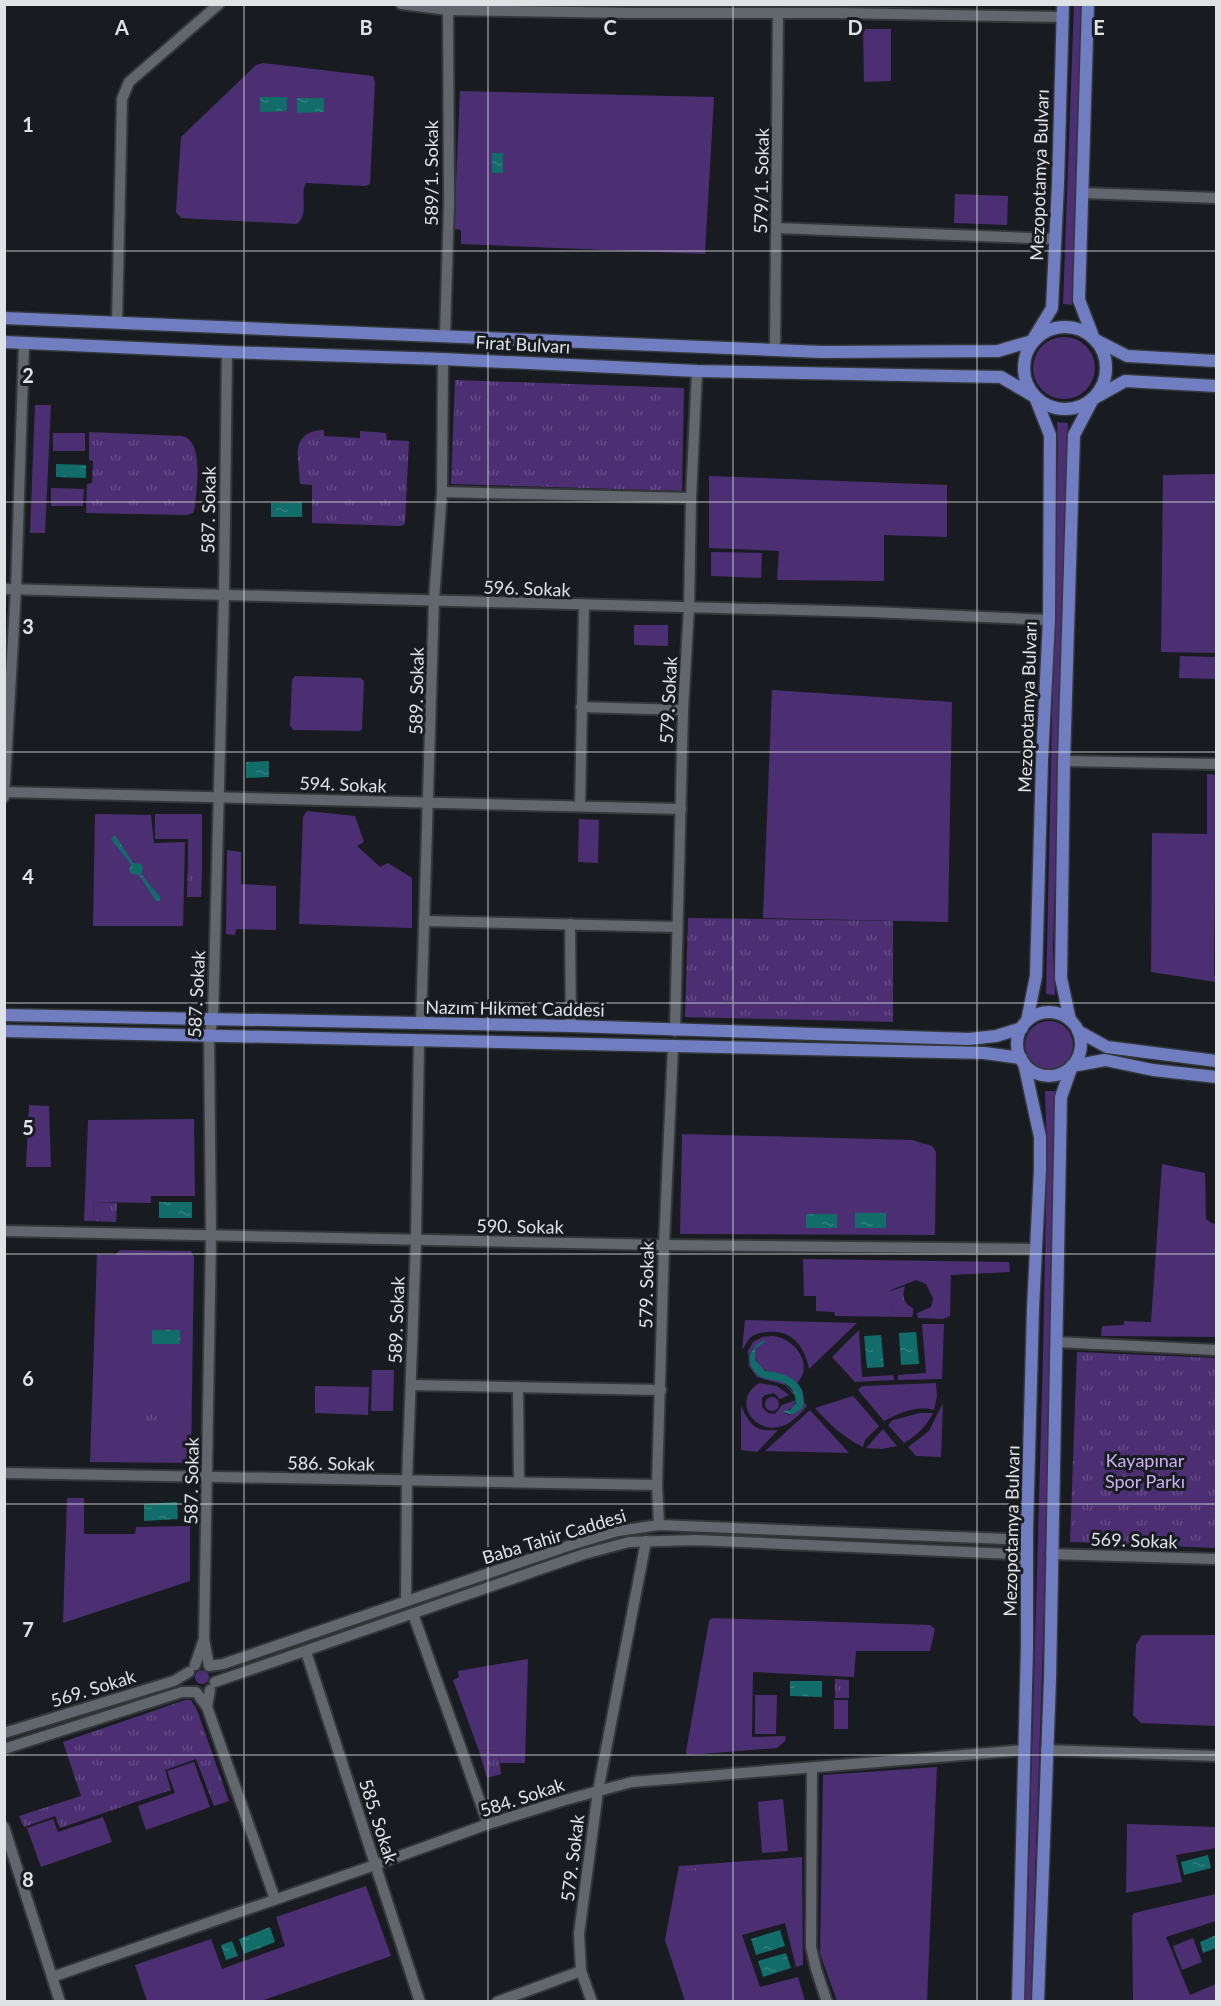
<svg xmlns="http://www.w3.org/2000/svg" width="1221" height="2006" font-family="Lato,sans-serif">
	<defs>
		<pattern id="park-tufts" width="24" height="20" patternUnits="userSpaceOnUse" patternTransform="scale(1.5)"><rect width="24" height="20" fill="#4c2f73"/><path d="M3 7l-1-3M5 7V3M7 7l1-3M15 17l-1-3M17 17v-4M19 17l1-3" fill="none" stroke="#664d87"/></pattern>
		<pattern id="water-ripples" width="26" height="14" patternUnits="userSpaceOnUse" patternTransform="scale(1.5)"><rect width="26" height="14" fill="#116c6a"/><path d="M2 4q2-2 4 0t4 0M15 11q2-2 4 0t4 0" fill="none" stroke="#33817f"/></pattern>
	</defs>
	<rect width="100%" height="100%" fill="#181c20"/>
	<g fill="#4c2f73">
		<polygon points="1074,5 1081,5 1072,305 1063,304"/>
		<polygon points="863,29 891,29 891,81 864,82"/>
		<path d="M263,63L373,76L375,82L370,184L365,186L306,183C299,196 310,213 297,224L181,218L176,212L181,137L256,65Z"/>
		<polygon points="460,91 714,97 705,254 461,244 461,230 454,229"/>
		<polygon points="955,194 1008,196 1007,225 954,223"/>
		<circle cx="1064" cy="368" r="31"/>
		<polygon points="35,405 51,405 45,533 30,533"/>
		<polygon points="1057,422 1068,423 1053,949 1055,995 1046,994 1058,446"/>
		<rect x="53" y="433" width="32" height="18"/>
		<polygon points="1216,474 1216,653 1161,652 1163,475"/>
		<polygon points="709,476 947,485 947,537 884,535 884,581 777,580 779,551 709,548"/>
		<polygon points="51,488 84,489 83,506 51,506"/>
		<polygon points="711,552 762,553 761,578 711,576"/>
		<polygon points="634,625 668,625 668,646 634,645"/>
		<polygon points="1180,656 1216,657 1216,679 1179,678"/>
		<polygon points="295,676 361,678 364,681 362,729 360,731 293,730 290,726 292,680"/>
		<polygon points="772,690 952,702 948,922 763,918"/>
		<polygon points="1207,774 1216,775 1214,976 1216,976 1216,982 1151,972 1152,833 1207,834"/>
		<polygon points="307,811 355,816 364,842 357,846 380,867 388,863 412,878 412,928 299,924 303,817"/>
		<polygon points="95,814 151,815 154,843 185,842 183,926 93,926"/>
		<polygon points="155,814 202,814 202,866 188,866 188,839 155,839"/>
		<polygon points="579,819 599,820 598,863 578,862"/>
		<polygon points="227,850 241,852 241,884 276,886 276,930 236,929 235,935 226,934"/>
		<circle cx="1049" cy="1045" r="24"/>
		<polygon points="1045,1091 1056,1091 1046,1551 1031,2001 1025,2002 1043,1357 1047,1152"/>
		<polygon points="29,1105 49,1106 51,1167 26,1167"/>
		<polygon points="194,1119 195,1196 151,1196 151,1203 94,1202 93,1221 84,1221 88,1120"/>
		<polygon points="682,1134 912,1140 932,1146 936,1152 935,1235 680,1234"/>
		<polygon points="1162,1164 1205,1173 1206,1219 1211,1223 1216,1224 1216,1337 1101,1336 1102,1326 1124,1325 1124,1321 1151,1322"/>
		<polygon points="120,1250 191,1251 194,1257 191,1461 188,1463 90,1462 97,1254 115,1255"/>
		<path d="M803,1259L1009,1262L1010,1272L951,1275L950,1316L943,1319L918,1318L917,1313L931,1307L933,1298L926,1284L916,1280L891,1290C889,1300 889,1306 896,1313L913,1314L912,1317L835,1316L834,1312L816,1311V1296H804Z"/>
		<path d="M745,1320L857,1323L809,1369C805,1347 792,1329 768,1332C762,1332 754,1334 750,1338C747,1341 745,1346 742,1350Z"/>
		<polygon points="922,1324 944,1324 942,1379 898,1380 898,1375 926,1373"/>
		<polygon points="859,1330 862,1377 893,1375 894,1380 855,1382 832,1357"/>
		<path d="M773,1336C794,1338 815,1364 797,1383C782,1370 758,1378 754,1354L755,1349L765,1342C745,1347 745,1365 760,1377L782,1381L795,1394H793L785,1385L757,1377L749,1366L748,1351L753,1342L762,1337Z"/>
		<polygon points="372,1370 394,1370 393,1411 371,1411"/>
		<path d="M759,1383L777,1386L789,1395L780,1399L774,1393L765,1395L762,1398V1407L768,1413L775,1414L782,1405L796,1400L793,1407L784,1413L789,1415L803,1407L804,1402L807,1406C802,1412 796,1418 789,1423C758,1441 729,1402 759,1383Z"/>
		<path d="M936,1383L937,1396L934,1410C916,1405 899,1413 884,1421L858,1390L862,1386Z"/>
		<polygon points="315,1386 369,1387 368,1415 315,1413"/>
		<path d="M853,1396L879,1426L865,1440L863,1447C843,1437 830,1425 815,1408Z"/>
		<circle cx="772" cy="1404" r="7"/>
		<polygon points="943,1403 941,1457 916,1456 908,1447 929,1431"/>
		<path d="M741,1406C750,1426 756,1432 778,1430L757,1452L741,1450Z"/>
		<polygon points="810,1410 849,1453 765,1451"/>
		<path d="M920,1413H933C926,1427 917,1435 904,1443L888,1425L893,1420Z"/>
		<polygon points="883,1429 897,1446 882,1449 866,1448"/>
		<polygon points="67,1498 84,1498 84,1534 135,1534 136,1527 190,1526 190,1581 63,1623"/>
		<polygon points="712,1618 930,1625 935,1629 930,1651 856,1651 854,1677 753,1672 752,1737 786,1736 785,1741 777,1748 687,1755 686,1752 709,1621"/>
		<polygon points="1142,1635 1216,1635 1216,1726 1141,1723 1133,1715 1136,1645"/>
		<polygon points="528,1659 525,1763 500,1763 498,1750 479,1751 453,1680 459,1677 458,1671"/>
		<circle cx="202" cy="1677" r="7"/>
		<polygon points="755,1695 777,1695 776,1734 755,1734"/>
		<rect x="834" y="1700" width="14" height="29"/>
		<polygon points="194,1762 210,1807 146,1830 138,1806 175,1793 167,1771"/>
		<polygon points="937,1767 927,2001 837,2001 820,1954 823,1775"/>
		<polygon points="783,1799 788,1851 762,1853 758,1802"/>
		<polygon points="103,1817 112,1842 41,1867 27,1828 53,1819 58,1832"/>
		<polygon points="1127,1824 1216,1827 1216,1848 1176,1855 1182,1882 1126,1893"/>
		<polygon points="802,1857 803,1965 796,1967 785,1923 742,1935 760,1987 798,1977 805,2001 685,2001 665,1940 679,1866"/>
		<polygon points="366,1886 391,1956 261,2001 147,2001 135,1965 211,1939 222,1969 285,1946 276,1917"/>
		<polygon points="1216,1894 1216,1921 1166,1937 1190,1995 1216,1984 1216,2001 1133,2001 1132,1916 1134,1913"/>
		<polygon points="1193,1938 1202,1962 1182,1970 1173,1946"/>
	</g>
	<g fill="url(#park-tufts)">
		<polygon points="455,380 684,388 682,491 451,484"/>
		<path d="M321,430H324V436L360,438V431L386,433L387,440L409,441L405,524L401,526L312,523V485L300,484C299,458 289,434 321,430Z"/>
		<path d="M89,432L181,436C205,439 196,489 195,507L193,513L186,515L86,513L87,484L92,483L93,461L89,460Z"/>
		<polygon points="188,866 202,866 201,897 187,897"/>
		<polygon points="688,918 893,921 893,1022 685,1017"/>
		<polygon points="94,1202 117,1203 116,1222 93,1221"/>
		<path d="M905,1286C902,1296 903,1304 913,1308V1314L896,1313C890,1307 888,1301 889,1292Z"/>
		<polygon points="1077,1352 1216,1358 1216,1548 1070,1542"/>
		<polygon points="146,1400 159,1400 166,1426 139,1426"/>
		<polygon points="835,1679 849,1680 849,1698 835,1698"/>
		<polygon points="185,1700 191,1700 197,1710 229,1801 214,1806 196,1759 165,1770 171,1790 60,1828 55,1816 24,1827 19,1816 81,1796 63,1742"/>
		<polygon points="498,1750 501,1774 487,1778 479,1751"/>
		<polygon points="696,1868 703,1886 697,1894 679,1886 682,1870"/>
	</g>
	<g fill="url(#water-ripples)">
		<polygon points="260,97 287,97 287,111 260,112"/>
		<polygon points="297,98 324,98 324,112 297,113"/>
		<rect x="492" y="153" width="11" height="20"/>
		<polygon points="56,464 86,465 86,478 56,477"/>
		<polygon points="302,502 302,517 271,517 271,503"/>
		<polygon points="269,761 269,777 246,778 246,762"/>
		<polygon points="115,835 133,863 141,864 143,869 141,874 160,897 160,901 156,901 139,875 132,874 129,870 131,864 111,839"/>
		<rect x="159" y="1202" width="33" height="16"/>
		<rect x="855" y="1213" width="31" height="15"/>
		<rect x="806" y="1214" width="31" height="14"/>
		<rect x="152" y="1330" width="28" height="14"/>
		<polygon points="916,1332 919,1364 901,1365 899,1333"/>
		<polygon points="881,1335 884,1367 867,1368 864,1336"/>
		<path d="M764,1340L765,1342L755,1349V1360L765,1371C786,1373 808,1381 803,1407C797,1413 789,1417 783,1411L790,1410L796,1403C794,1379 777,1382 760,1377C744,1364 747,1349 764,1340Z"/>
		<polygon points="177,1502 178,1519 144,1521 144,1504"/>
		<polygon points="790,1681 822,1681 822,1697 790,1696"/>
		<polygon points="1208,1855 1211,1868 1184,1875 1181,1862"/>
		<polygon points="270,1927 275,1942 244,1954 239,1939"/>
		<polygon points="780,1930 785,1946 756,1955 751,1939"/>
		<polygon points="1216,1935 1216,1948 1203,1953 1200,1942"/>
		<polygon points="232,1941 238,1956 226,1960 221,1945"/>
		<polygon points="786,1953 791,1968 763,1977 758,1961"/>
	</g>
	<g fill="none" stroke-linecap="round" stroke-linejoin="round">
		<g stroke="#34373a" stroke-width="14">
			<g id="minor">
				<polyline points="401,4 448,10 633,13 839,13 1062,17"/>
				<polyline points="1083,193 1216,198"/>
				<polyline points="776,228 1055,239"/>
				<polyline points="117,323 122,99 129,82 219,4"/>
				<polyline points="445,336 449,202 448,10"/>
				<polyline points="775,349 778,13"/>
				<polyline points="442,492 691,498"/>
				<polyline points="4,589 872,612 1049,620"/>
				<polyline points="581,707 683,710"/>
				<polyline points="1064,761 1216,764"/>
				<polyline points="5,792 681,809"/>
				<polyline points="4,797 16,589 24,343"/>
				<polyline points="580,806 584,606"/>
				<polyline points="424,921 677,927"/>
				<polyline points="570,924 571,1026"/>
				<polyline points="421,1024 434,599 442,492 443,359"/>
				<polyline points="675,1031 683,710 689,608 691,498 697,371"/>
				<polyline points="4,1231 664,1245 1036,1249"/>
				<polyline points="1056,1342 1216,1350"/>
				<polyline points="411,1385 661,1390"/>
				<polyline points="518,1387 519,1482"/>
				<polyline points="4,1473 657,1485"/>
				<polyline points="659,1525 657,1485 664,1245 673,1047"/>
				<polyline points="1051,1554 1216,1559"/>
				<polyline points="406,1601 407,1481 416,1240 419,1040"/>
				<polyline points="413,1614 488,1824"/>
				<polyline points="204,1639 211,1237 209,1036 213,1019 224,594 227,352"/>
				<polyline points="306,1652 420,2002"/>
				<polyline points="195,1665 204,1639 209,1666 223,1664 571,1545 618,1531 659,1525 1006,1539 1021,1536 1027,1529"/>
				<polyline points="215,1682 584,1554 629,1542 695,1540 1012,1554 1027,1562"/>
				<polyline points="207,1707 275,1899"/>
				<polyline points="4,1733 174,1681 189,1672"/>
				<polyline points="4,1749 182,1692 196,1692 207,1707 210,1690"/>
				<polyline points="1046,1750 1216,1756"/>
				<polyline points="812,1768 811,1947 816,1969 827,2002"/>
				<polyline points="4,1827 60,2002"/>
				<polyline points="52,1977 375,1865 488,1824 565,1800 632,1782 1024,1750"/>
				<polyline points="497,2002 581,1971"/>
				<polyline points="592,2002 581,1971 579,1934 598,1791 646,1541"/>
			</g>
		</g>
		<g stroke="#34373a" stroke-width="15">
			<g id="major">
				<polyline points="1088,4 1079,300 1094,339 1127,356 1216,361"/>
				<polyline points="4,318 822,352 998,351 1032,341 1052,308 1058,184 1063,4"/>
				<circle cx="1065" cy="368" r="41"/>
				<polyline points="4,342 227,352 443,359 697,371 1001,377 1035,397 1050,435 1049,620 1042,760 1036,976 1027,1021"/>
				<circle cx="1049" cy="1044" r="32"/>
				<polyline points="4,1015 571,1026 969,1039 996,1036 1022,1028"/>
				<polyline points="1070,1020 1061,978 1064,761 1074,435 1093,399 1125,381 1216,386"/>
				<polyline points="4,1031 984,1053 1021,1058"/>
				<polyline points="1078,1031 1107,1047 1216,1061"/>
				<polyline points="1018,2002 1027,1647 1027,1529 1033,1308 1040,1170 1040,1137 1024,1063"/>
				<polyline points="1038,2002 1050,1679 1061,1097 1072,1066 1105,1060 1153,1070 1216,1077"/>
			</g>
		</g>
		<use href="#minor" stroke="#62676d" stroke-width="10"/>
		<use href="#major" stroke="#707dc0" stroke-width="12"/>
	</g>
	<path fill="none" stroke="#e0e3e6" stroke-width="1.5" stroke-opacity="0.55" d="M244,4V2002M488,4V2002M733,4V2002M977,4V2002M4,251H1216M4,502H1216M4,752H1216M4,1003H1216M4,1254H1216M4,1504H1216M4,1755H1216"/>
	<g text-anchor="middle" dominant-baseline="central" stroke-width="6" stroke-linejoin="round" paint-order="stroke">
		<g font-size="18" fill="#e0e3e6" stroke="#181c20">
			<text transform="translate(431 173) rotate(-90)">589/1. Sokak</text>
			<text transform="translate(1039 175) rotate(-88)">Mezopotamya Bulvarı</text>
			<text transform="translate(761 181) rotate(-89)">579/1. Sokak</text>
			<text transform="translate(523 344) rotate(3)">Fırat Bulvarı</text>
			<text transform="translate(208 510) rotate(-89)">587. Sokak</text>
			<text transform="translate(527 588) rotate(2)">596. Sokak</text>
			<text transform="translate(416 691) rotate(-89)">589. Sokak</text>
			<text transform="translate(668 700) rotate(-87)">579. Sokak</text>
			<text transform="translate(1027 707) rotate(-88)">Mezopotamya Bulvarı</text>
			<text transform="translate(343 784) rotate(2)">594. Sokak</text>
			<text transform="translate(196 994) rotate(-87)">587. Sokak</text>
			<text transform="translate(515 1008) rotate(1)">Nazım Hikmet Caddesi</text>
			<text transform="translate(520 1226) rotate(1)">590. Sokak</text>
			<text transform="translate(646 1285) rotate(-89)">579. Sokak</text>
			<text transform="translate(396 1320) rotate(-88)">589. Sokak</text>
			<text transform="translate(331 1463) rotate(1)">586. Sokak</text>
			<text transform="translate(191 1481) rotate(-89)">587. Sokak</text>
			<text transform="translate(1011 1531) rotate(-89)">Mezopotamya Bulvarı</text>
			<text transform="translate(554 1536) rotate(-17)">Baba Tahir Caddesi</text>
			<text transform="translate(1134 1540) rotate(2)">569. Sokak</text>
			<text transform="translate(93 1688) rotate(-17)">569. Sokak</text>
			<text transform="translate(522 1797) rotate(-18)">584. Sokak</text>
			<text transform="translate(379 1821) rotate(72)">585. Sokak</text>
			<text transform="translate(572 1858) rotate(-83)">579. Sokak</text>
		</g>
		<g font-size="18" fill="#cab2f5" stroke="#181c20">
			<text x="1145" y="1460">Kayapınar<tspan x="1145" dy="21">Spor Parkı</tspan></text>
		</g>
	</g>
	<g font-size="20" text-anchor="middle" font-weight="bold" fill="#e0e3e6" stroke="#181c20" stroke-width="6" stroke-linejoin="round" paint-order="stroke">
		<text x="122" y="35">A</text>
		<text x="366" y="35">B</text>
		<text x="610" y="35">C</text>
		<text x="855" y="35">D</text>
		<text x="1099" y="35">E</text>
		<text x="28" y="132">1</text>
		<text x="28" y="383">2</text>
		<text x="28" y="634">3</text>
		<text x="28" y="884">4</text>
		<text x="28" y="1135">5</text>
		<text x="28" y="1386">6</text>
		<text x="28" y="1637">7</text>
		<text x="28" y="1887">8</text>
	</g>
	<rect width="1221" height="2006" fill="none" stroke="#e0e3e6" stroke-width="12"/>
</svg>
